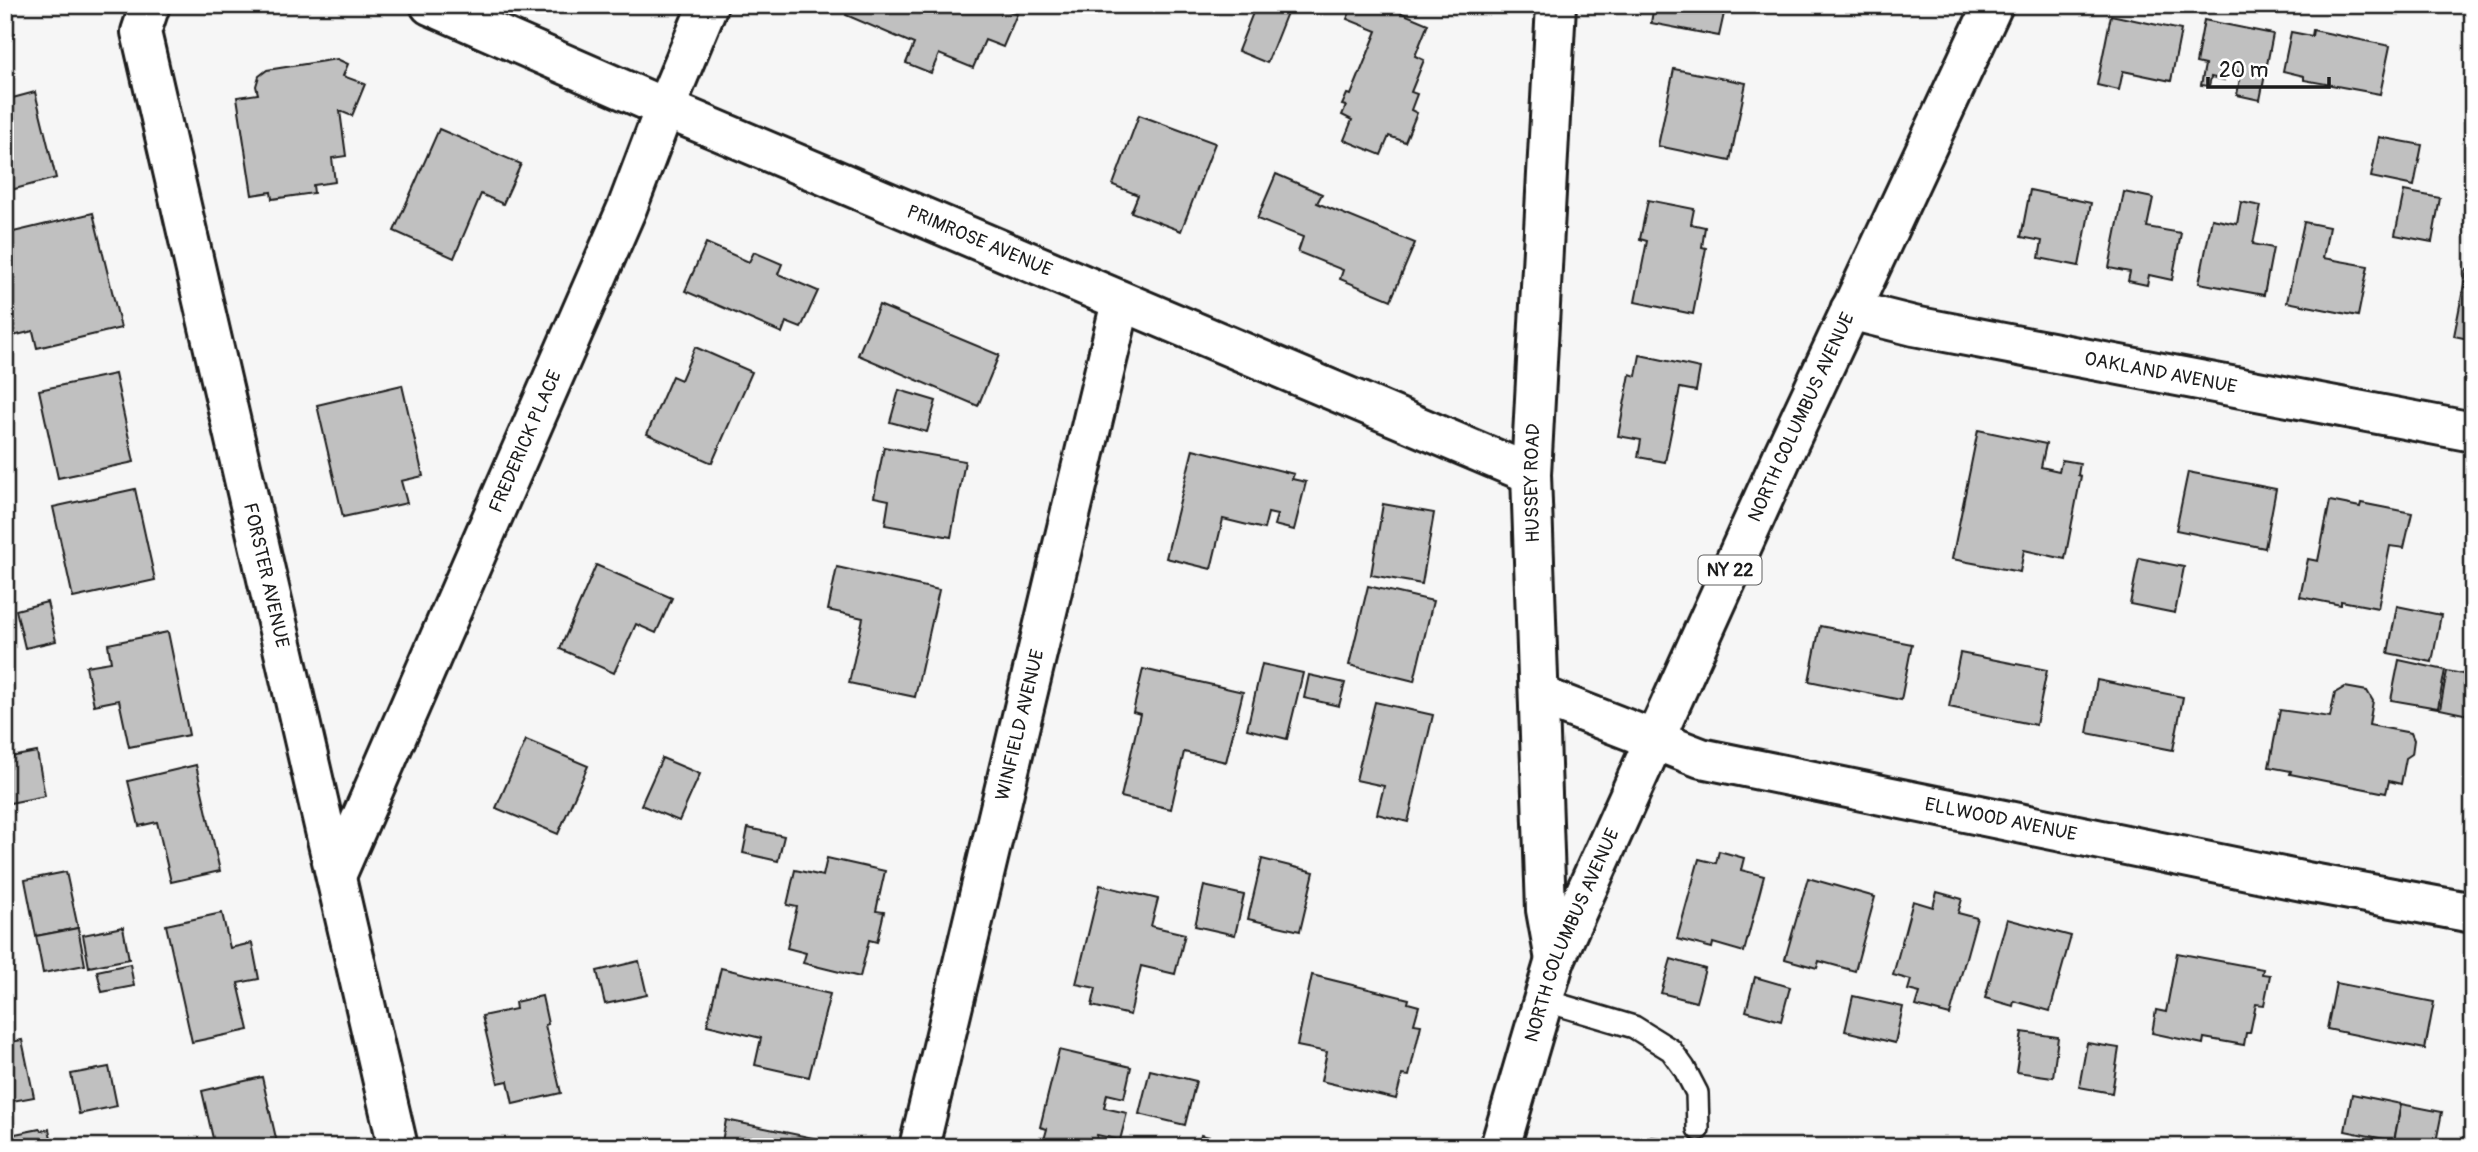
<svg xmlns="http://www.w3.org/2000/svg" width="2478" height="1152" font-family="Pangolin,sans-serif">
	<rect width="100%" height="100%" fill="#f6f6f6"/>
	<filter id="ink" filterUnits="userSpaceOnUse"><feTurbulence type="fractalNoise" baseFrequency=".0143" numOctaves="2"/><feDisplacementMap in="SourceGraphic" scale="14" xChannelSelector="R" yChannelSelector="G"/><feConvolveMatrix kernelMatrix="1 2 1 2 8 2 1 2 1" color-interpolation-filters="sRGB"/></filter>
	<g filter="url(#ink)">
		<g fill="#c0c0c0" stroke="#1c1c1c" stroke-width="2">
			<polygon points="850,5 1012,5 1009,11 1017,14 1003,47 985,40 973,68 939,54 931,73 906,63 914,44 846,15"/>
			<polygon points="1256,5 1290,5 1267,63 1238,51"/>
			<polygon points="1353,5 1383,5 1428,24 1415,56 1424,60 1411,92 1417,94 1411,110 1417,113 1405,142 1389,136 1381,155 1344,140 1352,120 1342,115 1346,106 1342,105 1347,94 1351,95 1377,31 1347,19"/>
			<polygon points="1654,5 1711,5 1725,9 1719,36 1651,23"/>
			<polygon points="2111,15 2181,30 2171,81 2123,71 2119,90 2097,85"/>
			<polygon points="2204,20 2273,34 2260,100 2237,95 2241,72 2226,69 2224,80 2211,77 2209,86 2201,85 2205,65 2196,63"/>
			<polygon points="2313,30 2390,46 2380,94 2304,80 2304,76 2283,71 2291,32 2312,36"/>
			<polygon points="337,59 348,64 343,76 365,84 352,116 340,111 346,156 332,158 335,182 313,185 314,193 272,199 271,192 252,195 237,97 258,94 256,86 259,76 267,70"/>
			<polygon points="1674,69 1746,83 1730,161 1658,146"/>
			<polygon points="35,92 56,178 11,190 5,168 5,100"/>
			<polygon points="1139,115 1215,143 1181,231 1131,212 1138,195 1113,185"/>
			<polygon points="439,129 521,164 503,204 481,194 454,258 394,231"/>
			<polygon points="2379,137 2422,145 2414,186 2371,177"/>
			<polygon points="1276,174 1322,194 1317,203 1415,243 1391,300 1340,279 1343,270 1298,252 1303,237 1257,219"/>
			<polygon points="2030,190 2091,203 2079,266 2039,258 2042,241 2021,237"/>
			<polygon points="2404,191 2440,198 2432,242 2395,235"/>
			<polygon points="2124,192 2153,198 2147,227 2181,233 2172,280 2149,275 2147,285 2128,281 2130,272 2109,268"/>
			<polygon points="1648,200 1694,209 1691,224 1705,227 1702,247 1706,248 1693,314 1635,302 1647,241 1640,239"/>
			<polygon points="2241,202 2261,206 2253,244 2273,248 2264,295 2199,283 2212,219 2237,224"/>
			<polygon points="93,213 121,328 37,348 33,331 5,338 5,234"/>
			<polygon points="2304,222 2329,227 2323,258 2368,266 2358,316 2287,302"/>
			<polygon points="706,243 749,262 754,252 782,264 778,274 818,291 801,328 786,322 782,333 685,291"/>
			<polygon points="2467,269 2473,270 2473,340 2454,336"/>
			<polygon points="879,305 999,355 978,406 858,355"/>
			<polygon points="695,347 752,372 712,463 647,434 672,376 681,380"/>
			<polygon points="1640,355 1700,368 1696,391 1680,388 1665,462 1638,457 1641,440 1618,436 1630,374 1636,376"/>
			<polygon points="115,374 134,462 58,478 39,390"/>
			<polygon points="402,385 423,476 401,481 407,503 343,517 317,405"/>
			<polygon points="899,390 936,401 927,432 890,422"/>
			<polygon points="1978,430 2046,444 2041,467 2059,471 2062,460 2080,463 2078,475 2081,476 2065,559 2024,550 2020,572 1952,559"/>
			<polygon points="884,447 965,461 951,537 885,525 889,500 874,497"/>
			<polygon points="1193,449 1294,474 1292,479 1306,482 1294,530 1274,525 1277,515 1268,513 1264,529 1223,519 1211,569 1166,558"/>
			<polygon points="2188,472 2276,489 2265,548 2176,530"/>
			<polygon points="135,489 155,580 73,598 53,507"/>
			<polygon points="2330,501 2360,507 2361,503 2412,513 2404,548 2390,546 2378,608 2341,601 2341,605 2300,597 2308,559 2318,561"/>
			<polygon points="1383,504 1434,513 1422,584 1371,575"/>
			<polygon points="2139,558 2184,567 2175,613 2130,604"/>
			<polygon points="596,565 672,598 656,633 636,624 614,673 560,649"/>
			<polygon points="837,567 939,590 915,697 849,683 863,618 828,610"/>
			<polygon points="1368,586 1433,601 1414,681 1349,665"/>
			<polygon points="47,602 56,641 25,648 16,610"/>
			<polygon points="2397,606 2441,615 2432,662 2388,653"/>
			<polygon points="1820,626 1912,644 1901,700 1809,681"/>
			<polygon points="168,632 189,735 129,747 119,700 94,705 86,666 111,662 108,644"/>
			<polygon points="1960,653 2047,670 2036,725 1949,707"/>
			<polygon points="2399,660 2445,670 2438,708 2391,700"/>
			<polygon points="1262,664 1303,673 1287,739 1247,729"/>
			<polygon points="1143,669 1243,692 1226,762 1184,752 1171,809 1121,797 1140,714 1133,712"/>
			<polygon points="2447,671 2473,676 2473,716 2440,709"/>
			<polygon points="1309,675 1345,683 1339,706 1304,698"/>
			<polygon points="2097,680 2183,697 2173,750 2087,733"/>
			<polygon points="2345,687 2367,691 2373,701 2369,725 2411,733 2414,740 2412,754 2406,758 2401,784 2389,781 2386,793 2290,774 2291,771 2269,767 2280,710 2330,717 2335,693"/>
			<polygon points="1375,702 1433,715 1408,822 1377,814 1384,786 1356,780"/>
			<polygon points="526,740 588,766 558,834 496,808"/>
			<polygon points="37,752 45,796 5,804 5,758"/>
			<polygon points="662,758 700,774 679,821 641,805"/>
			<polygon points="196,765 220,871 171,882 157,822 139,826 128,781"/>
			<polygon points="748,828 784,836 778,861 743,853"/>
			<polygon points="1719,851 1744,858 1741,870 1764,876 1744,952 1713,943 1712,948 1677,939 1699,859 1716,863"/>
			<polygon points="827,858 885,871 876,911 884,912 877,942 869,940 860,977 803,963 806,953 787,948 797,907 787,905 795,870 823,876"/>
			<polygon points="1262,859 1314,872 1300,931 1248,919"/>
			<polygon points="66,872 78,928 36,936 25,880"/>
			<polygon points="1808,878 1875,897 1855,971 1819,961 1817,968 1785,959"/>
			<polygon points="1100,885 1158,899 1151,926 1185,934 1175,974 1141,966 1130,1015 1092,1006 1096,988 1076,984"/>
			<polygon points="1204,886 1244,895 1235,935 1195,926"/>
			<polygon points="1937,892 1962,899 1958,913 1977,918 1950,1015 1916,1006 1920,993 1908,990 1911,980 1893,975 1913,901 1933,907"/>
			<polygon points="222,913 230,948 252,943 259,979 238,983 249,1030 192,1042 166,925"/>
			<polygon points="2007,919 2071,936 2050,1011 2014,1001 2013,1006 1985,998"/>
			<polygon points="123,927 129,959 89,967 83,935"/>
			<polygon points="78,928 85,965 43,973 36,936"/>
			<polygon points="2177,953 2263,969 2262,974 2270,975 2264,1005 2256,1004 2250,1033 2246,1033 2244,1045 2204,1038 2203,1044 2152,1033 2156,1010 2166,1012"/>
			<polygon points="1671,959 1705,969 1696,1002 1661,993"/>
			<polygon points="639,961 647,995 605,1004 597,971"/>
			<polygon points="130,964 134,986 102,992 97,971"/>
			<polygon points="721,968 830,994 809,1077 755,1065 761,1038 707,1025"/>
			<polygon points="5,972 11,998 5,999"/>
			<polygon points="1312,975 1409,999 1408,1003 1419,1006 1414,1024 1421,1025 1409,1076 1402,1075 1396,1099 1321,1081 1327,1052 1297,1046"/>
			<polygon points="1755,977 1790,987 1781,1021 1746,1011"/>
			<polygon points="2336,983 2434,1002 2425,1049 2327,1029"/>
			<polygon points="542,996 548,1024 545,1025 561,1093 513,1104 508,1081 498,1083 482,1016 516,1009 515,1002"/>
			<polygon points="1853,996 1903,1007 1895,1043 1845,1031"/>
			<polygon points="2022,1032 2058,1037 2053,1077 2016,1072"/>
			<polygon points="22,1040 34,1097 7,1102 9,1112 5,1113 5,1043"/>
			<polygon points="2087,1043 2119,1048 2112,1093 2079,1087"/>
			<polygon points="1059,1050 1131,1067 1124,1098 1107,1094 1104,1108 1127,1113 1120,1140 1097,1135 1096,1140 1091,1139 1089,1147 1042,1147 1047,1129 1040,1127"/>
			<polygon points="109,1067 117,1106 79,1114 71,1074"/>
			<polygon points="1150,1070 1196,1081 1185,1125 1139,1114"/>
			<polygon points="262,1077 278,1147 215,1147 202,1091"/>
			<polygon points="2352,1094 2401,1104 2394,1141 2345,1131"/>
			<polygon points="2401,1104 2442,1112 2435,1147 2393,1147"/>
			<polygon points="726,1120 818,1139 816,1147 721,1147"/>
			<polygon points="40,1129 41,1131 49,1129 53,1147 5,1147 5,1136"/>
			<polygon points="1201,1135 1218,1139 1216,1147 1198,1147"/>
			<polygon points="1651,1137 1711,1144 1711,1147 1650,1147"/>
		</g>
		<g fill="none" stroke-linecap="round" stroke-linejoin="round">
			<g stroke="#1c1c1c" stroke-width="26">
				<polyline id="service" points="1543,1000 1634,1027 1671,1050 1684,1068 1697,1093 1698,1129"/>
			</g>
			<g stroke="#1c1c1c" stroke-width="44">
				<g id="minor">
					<path id="s1" d="M150,5L141,32L398,1147"/>
					<path id="s2" d="M430,5L665,108L1531,474"/>
					<path id="s3" d="M1850,310L1914,326L2473,432"/>
					<path id="s4" d="M1539,695L1701,758L2307,882L2473,913"/>
					<path id="s5" d="M336,876L627,208L665,108L708,5"/>
					<path id="s6" d="M1555,960L1546,910L1531,474L1556,5"/>
					<path id="s7" d="M919,1147L1121,302"/>
				</g>
			</g>
			<g stroke="#1c1c1c" stroke-width="44">
				<g id="primary">
					<path id="s8" d="M1500,1147L1555,960L1784,453L1993,5"/>
				</g>
			</g>
			<use href="#service" stroke="#fff" stroke-width="21"/>
			<use href="#minor" stroke="#fff" stroke-width="38"/>
			<use href="#primary" stroke="#fff" stroke-width="38"/>
		</g>
	</g>
	<g text-anchor="middle" dominant-baseline="central" stroke-width="5" stroke-linejoin="round" paint-order="stroke">
		<rect fill="#fff" stroke="#606060" stroke-width="2" x="1698.5" y="555.5" width="63" height="29" rx="5"/>
		<g font-size="18" font-weight="bold" fill="#1c1c1c">
			<text x="1730" y="570">NY 22</text>
		</g>
		<g font-size="19" fill="#1c1c1c" stroke="#fff">
			<text stroke="none"><textPath href="#s2" startOffset="598">PRIMROSE AVENUE</textPath></text>
			<text stroke="none"><textPath href="#s3" startOffset="317">OAKLAND AVENUE</textPath></text>
			<text stroke="none"><textPath href="#s8" startOffset="791">NORTH COLUMBUS AVENUE</textPath></text>
			<text stroke="none"><textPath href="#s5" startOffset="474">FREDERICK PLACE</textPath></text>
			<text stroke="none"><textPath href="#s6" startOffset="478">HUSSEY ROAD</textPath></text>
			<text stroke="none"><textPath href="#s1" startOffset="586">FORSTER AVENUE</textPath></text>
			<text stroke="none"><textPath href="#s7" startOffset="434">WINFIELD AVENUE</textPath></text>
			<text stroke="none"><textPath href="#s4" startOffset="480">ELLWOOD AVENUE</textPath></text>
			<text stroke="none"><textPath href="#s8" startOffset="224">NORTH COLUMBUS AVENUE</textPath></text>
		</g>
	</g>
	<rect width="2478" height="1152" fill="none" stroke="#fff" stroke-width="28"/>
	<rect x="14" y="14" width="2450" height="1124" fill="none" stroke="#1c1c1c" stroke-width="2.5" filter="url(#ink)"/>
	<path d="M2208 77v10h121v-10" fill="none" stroke="#1c1c1c" stroke-width="3.5"/>
	<text x="2219" y="77" font-size="21" fill="#1c1c1c" stroke="#ffffff" stroke-width="5" paint-order="stroke">20 m</text>
</svg>
